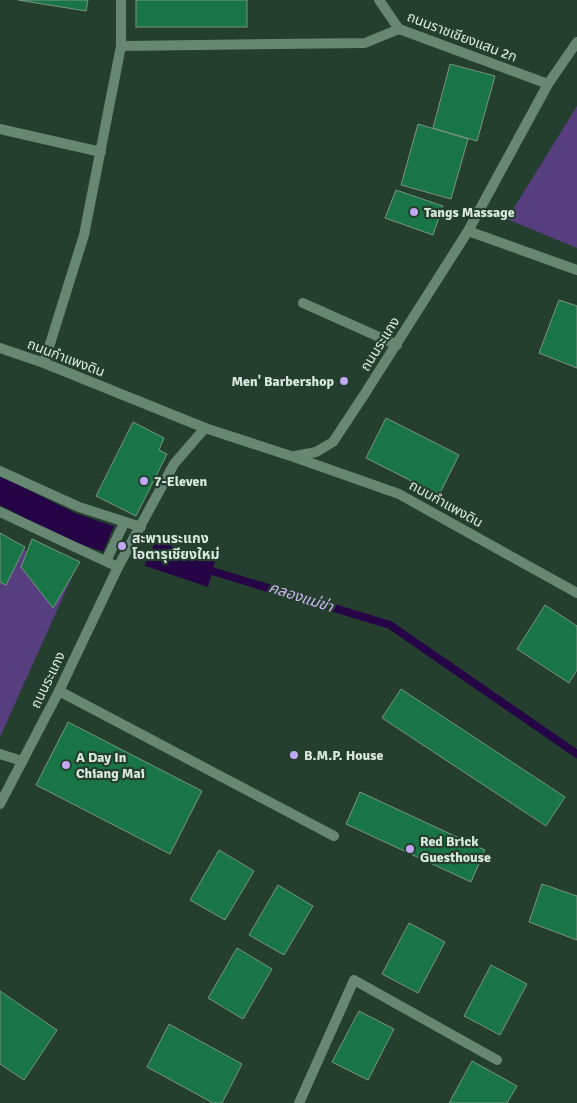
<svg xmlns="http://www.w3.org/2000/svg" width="577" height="1103" font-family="Signika,'Noto Sans Thai',sans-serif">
	<rect width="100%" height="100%" fill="#253f2e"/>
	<g fill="#563e7f">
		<polygon points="577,106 577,248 507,219"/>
		<polygon points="0,536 72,577 0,737"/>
	</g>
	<polygon fill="#250546" points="0,476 75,513 215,561 208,587 65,539 0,505"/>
	<polygon fill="#253f2e" points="115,524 157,539 143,568 102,554"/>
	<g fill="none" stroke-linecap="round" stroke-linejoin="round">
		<polyline stroke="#250546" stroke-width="8" points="202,568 390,625 577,754"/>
	</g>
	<g fill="#197446" stroke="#789582">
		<polygon points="18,0 88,0 86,11"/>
		<rect x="136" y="0" width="111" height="27"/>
		<polygon points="450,64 495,76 477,141 433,128"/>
		<polygon points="418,124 468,139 451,199 401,185"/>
		<polygon points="396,190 443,206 433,235 385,218"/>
		<polygon points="559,300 577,306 577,368 539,353"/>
		<polygon points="386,418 459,455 439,495 366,458"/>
		<polygon points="133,422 164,438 159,450 167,454 136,516 96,496"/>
		<polygon points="0,533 25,547 6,585 0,582"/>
		<polygon points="32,539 80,562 53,608 21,567"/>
		<polygon points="545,605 577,626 577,670 569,683 517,649"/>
		<polygon points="401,689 565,797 546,826 382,718"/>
		<polygon points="68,722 202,791 170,854 36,785"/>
		<polygon points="360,792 485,850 471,882 346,824"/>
		<polygon points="219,850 254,871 225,920 190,900"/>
		<polygon points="542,884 577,896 577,940 529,922"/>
		<polygon points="278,885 313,906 284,955 249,935"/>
		<polygon points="409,923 445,942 418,993 382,974"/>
		<polygon points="237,948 272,969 243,1019 208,998"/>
		<polygon points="491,965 527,984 500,1035 464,1016"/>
		<polygon points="0,991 57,1030 24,1080 0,1064"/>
		<polygon points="359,1011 394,1029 368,1080 332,1062"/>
		<polygon points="169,1024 242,1064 222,1103 213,1103 147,1067"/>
		<polygon points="472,1061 517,1086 507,1103 449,1103"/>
	</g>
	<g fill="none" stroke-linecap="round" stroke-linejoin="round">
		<g stroke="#668772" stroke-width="10">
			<polyline points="0,471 79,507 141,527"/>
			<polyline points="0,512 118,567"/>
			<polyline points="106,561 124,523"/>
		</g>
		<g stroke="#668772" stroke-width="10">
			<polyline points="379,0 399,29 548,84"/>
			<polyline points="121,46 365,43 399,29"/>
			<polyline points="0,129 101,152"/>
			<polyline points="468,231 577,270"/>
			<polyline points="303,303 397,345"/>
			<polyline points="0,348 44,363 205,428 294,457 399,494 577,593"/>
			<polyline points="44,363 84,235 121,46 121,0"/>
			<polyline points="295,456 316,452 333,442 364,395 468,231 548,84 577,42"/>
			<polyline points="59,691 334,836"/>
			<polyline points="0,754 22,761"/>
			<polyline points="299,1103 354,980 497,1060"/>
		</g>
		<polyline stroke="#668772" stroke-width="10" points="0,804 59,691 118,567 174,464 205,428"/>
	</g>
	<g fill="#c1a8f3" stroke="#253f2e" stroke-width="2">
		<circle cx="414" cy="212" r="5"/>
		<circle cx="344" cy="381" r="5"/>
		<circle cx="144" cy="481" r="5"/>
		<circle cx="122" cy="546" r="5"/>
		<circle cx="294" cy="755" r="5"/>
		<circle cx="66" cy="765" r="5"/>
		<circle cx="410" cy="849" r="5"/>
	</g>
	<g text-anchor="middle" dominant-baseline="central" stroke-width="4.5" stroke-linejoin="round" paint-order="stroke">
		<g font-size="14" fill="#dae9de" stroke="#253f2e">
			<text transform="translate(462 37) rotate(21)">ถนนราชเชียงแสน 2ก</text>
			<text transform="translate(380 344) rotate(-58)">ถนนระแกง</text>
			<text transform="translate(66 358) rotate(21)">ถนนกำแพงดิน</text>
			<text transform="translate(446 504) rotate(29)">ถนนกำแพงดิน</text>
			<text transform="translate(48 680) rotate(-64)">ถนนระแกง</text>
		</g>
		<g font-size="14" font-weight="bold" fill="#dae9de" stroke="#253f2e" text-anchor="start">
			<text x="424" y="212">Tangs Massage</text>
			<text x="334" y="381" text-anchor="end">Men' Barbershop</text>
			<text x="154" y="481">7-Eleven</text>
			<text x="132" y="538">สะพานระแกง<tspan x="132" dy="16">โอตารุเชียงใหม่</tspan></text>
			<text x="304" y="755">B.M.P. House</text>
			<text x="76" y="757">A Day In<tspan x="76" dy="16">Chiang Mai</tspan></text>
			<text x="420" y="841">Red Brick<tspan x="420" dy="16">Guesthouse</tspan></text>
		</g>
		<g font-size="15" font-style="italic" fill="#c9b6f1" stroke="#253f2e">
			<text transform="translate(301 597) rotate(18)">คลองแม่ข่า</text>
		</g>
	</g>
</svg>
